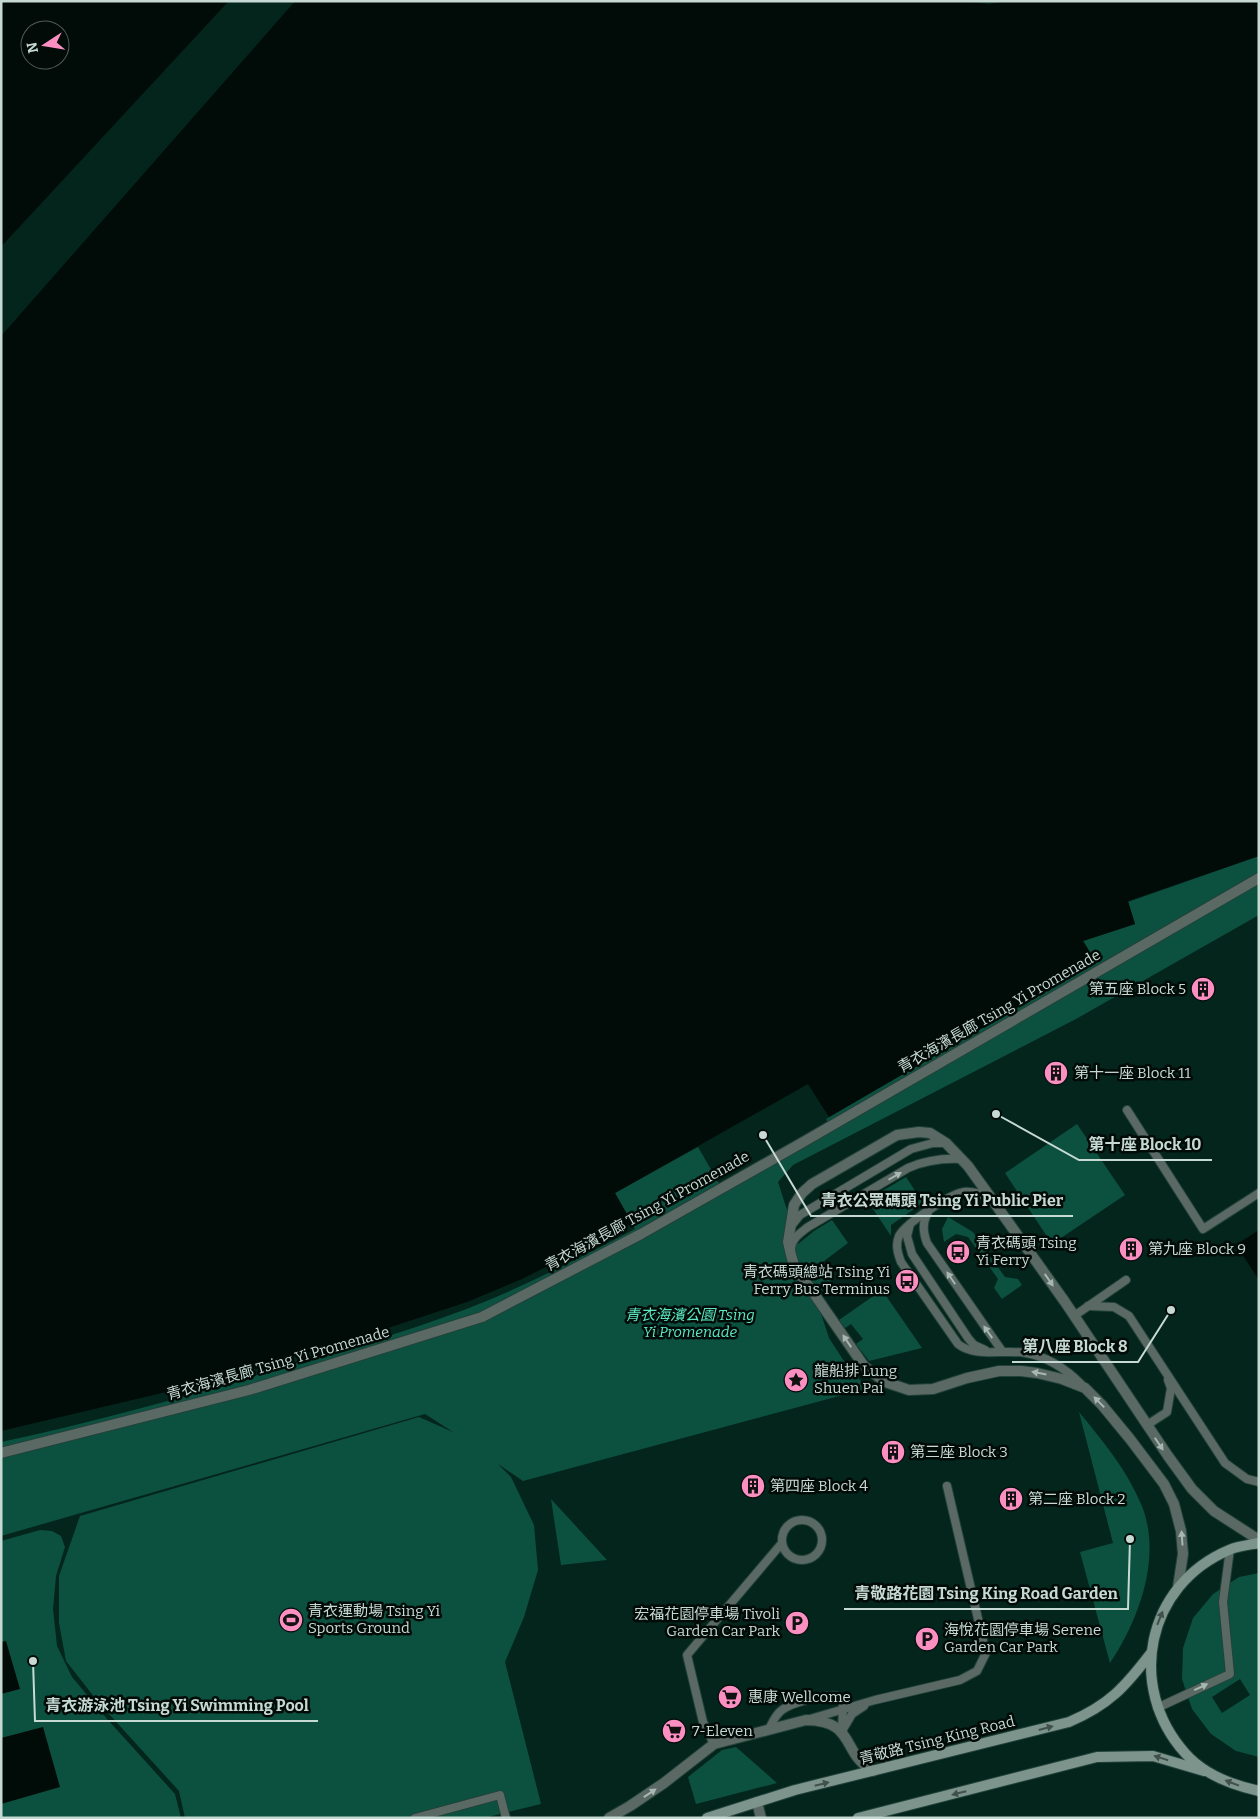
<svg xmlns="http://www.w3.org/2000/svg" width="1260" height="1819" font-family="Bitter,'Noto Sans TC',serif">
	<rect width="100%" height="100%" fill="#03251c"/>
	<g fill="#0c5140" fill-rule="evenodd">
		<path d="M1259,856V915L1076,1019L793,1165L778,1182L798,1244L814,1231L832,1220L848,1243L820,1264L832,1282L820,1291L809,1277L829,1338L851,1372L869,1388L523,1481L498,1464L511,1477L534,1525L538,1570L524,1617L505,1662L541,1804L484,1818H185L179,1791L99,1703L66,1661L59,1623V1576L80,1516L419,1417L453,1432L425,1414L1,1536V1442C100,1421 198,1393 294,1364C359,1345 426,1326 489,1300C539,1279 587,1254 635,1229L615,1193L698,1147L720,1185L828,1123L826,1119L1096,962L1083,941L1135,924L1128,902Z"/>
		<polygon points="1077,1124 1125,1195 1052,1244 1005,1173"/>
		<polygon points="906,1177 923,1203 891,1225 891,1236 867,1200"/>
		<polygon points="948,1217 973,1232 1005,1277 1018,1279 1022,1285 1002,1299 994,1288 998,1279 968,1237 956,1234 944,1242 942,1229"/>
		<polygon points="882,1290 922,1348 869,1361 856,1344 863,1339 851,1324 845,1328 839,1320"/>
		<path d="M1079,1412C1102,1440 1127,1470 1141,1504C1163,1555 1139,1620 1110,1663L1080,1552L1113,1543Z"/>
		<polygon points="551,1499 607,1560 561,1565"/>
		<polygon points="40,1530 52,1531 61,1536 65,1547 56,1576 53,1609 57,1646 72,1677 108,1720 175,1794 181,1818 1,1818 1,1541"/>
		<path d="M1259,1573V1757L1236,1751L1211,1734L1192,1709L1182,1679L1183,1648L1193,1618L1213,1594L1239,1577ZM1240,1679L1250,1695L1222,1713L1212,1697Z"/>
		<polygon points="736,1747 777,1783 696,1804 688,1777 722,1750"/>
	</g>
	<g fill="#010b07" fill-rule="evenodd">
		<path d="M1,1H229L1,247ZM30,30H60V60H30Z"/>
		<polygon points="295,1 965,1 989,4 1007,1 1259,1 1259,856 1128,901 1135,924 1083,941 1096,962 829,1117 808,1084 615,1193 632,1223 522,1279 467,1302 345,1342 183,1388 1,1431 1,336"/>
		<polygon points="1259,1230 1259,1280 1236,1245"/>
		<polygon points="6,1641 20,1689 1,1694 1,1642"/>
		<polygon points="43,1727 60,1787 1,1804 1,1738"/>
	</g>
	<g fill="#03251c">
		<polygon points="229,1 232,1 1,249 1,247"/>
		<polygon points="292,1 295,1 1,336 1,332"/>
	</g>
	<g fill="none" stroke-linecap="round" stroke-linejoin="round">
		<g stroke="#224239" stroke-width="10">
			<g id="service">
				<polyline points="1127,1110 1203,1229 1259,1193"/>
				<path d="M991,1198C982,1194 973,1191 964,1192C950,1194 905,1224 899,1236C895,1245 898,1254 901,1262L958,1344C975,1358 1005,1349 1026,1353C1049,1357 1066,1369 1082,1385"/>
				<path d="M928,1212C922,1223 923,1232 927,1243L1002,1351"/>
				<polyline points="910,1224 907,1236 912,1254 968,1338 974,1345 985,1350"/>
				<polyline points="792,1225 800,1215 911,1149 933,1143 946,1143"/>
				<path d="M791,1250C791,1239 799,1234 808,1227L908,1168C926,1160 942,1158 962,1159"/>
				<polyline points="1088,1306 1114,1307 1129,1316 1225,1463 1247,1479 1259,1482"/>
				<polyline points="1074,1316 1126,1280"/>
				<polyline points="1147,1425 1167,1412 1171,1388 1168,1380"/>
				<circle cx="802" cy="1540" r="20"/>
				<polyline points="1157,1708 1230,1674 1223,1602 1230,1549"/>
				<polyline points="810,1719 875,1700 960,1680 977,1671 986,1653 947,1486"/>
				<path d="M769,1729C772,1723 776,1714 782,1710C792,1702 827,1694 838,1696L843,1702L842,1732"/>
				<polyline points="842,1731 852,1714 864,1706"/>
				<polyline points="714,1744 703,1722 687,1655 782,1543"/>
				<polyline points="415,1818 500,1795 506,1818"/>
			</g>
		</g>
		<g stroke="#224239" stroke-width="12">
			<polyline id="pedestrian" points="1,1453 249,1390 482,1317 641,1234 805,1141 1259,878"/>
		</g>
		<g stroke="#224239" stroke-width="12">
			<g id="minor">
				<polyline points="1178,1587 1183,1554 1181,1531 1174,1504 1164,1484 1130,1439 1102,1405 1085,1388 1062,1379 1037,1373 1021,1371 999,1371 967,1378 933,1389 909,1390 885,1382 864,1366 794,1265 791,1255 788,1242 794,1205 802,1193 812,1184 897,1135 919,1132 930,1133 946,1143 968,1166 991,1198 1065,1302 1168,1456 1192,1489 1214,1511 1259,1540"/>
				<polyline points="757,1802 761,1818"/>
				<path d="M609,1818L630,1806L664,1783L714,1744L806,1720C857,1721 840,1752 873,1771"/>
			</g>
		</g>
		<g stroke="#224239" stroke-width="12">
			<g id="secondary">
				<path d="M1259,1543C1249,1545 1238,1546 1229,1550C1146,1585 1126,1687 1185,1753C1204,1775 1232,1785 1259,1791"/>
				<path d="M707,1818L795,1790L1069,1722C1109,1705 1125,1687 1151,1653"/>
				<polyline points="858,1818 1097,1757 1153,1756 1204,1771"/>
			</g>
		</g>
		<use href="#service" stroke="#5b6964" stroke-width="8"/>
		<use href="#pedestrian" stroke="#5b6964" stroke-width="10"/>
		<use href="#minor" stroke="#5b6964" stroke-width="10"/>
		<use href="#secondary" stroke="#7d948c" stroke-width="10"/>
	</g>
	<defs><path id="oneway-solid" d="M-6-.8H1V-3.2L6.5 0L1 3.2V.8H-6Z" transform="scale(1.25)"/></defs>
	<g fill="#a7b7b2">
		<use href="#oneway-solid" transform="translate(895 1176) rotate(-30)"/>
		<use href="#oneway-solid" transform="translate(951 1278) rotate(-124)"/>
		<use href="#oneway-solid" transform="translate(1049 1280) rotate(55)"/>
		<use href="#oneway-solid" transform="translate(988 1332) rotate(-125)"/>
		<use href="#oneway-solid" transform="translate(847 1341) rotate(-124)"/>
		<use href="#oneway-solid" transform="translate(1039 1373) rotate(-169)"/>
		<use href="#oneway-solid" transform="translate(1099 1402) rotate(-134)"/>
		<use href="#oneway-solid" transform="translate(1159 1444) rotate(56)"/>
		<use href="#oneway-solid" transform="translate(1182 1538) rotate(-94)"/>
		<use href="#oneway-solid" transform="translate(1201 1687) rotate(-25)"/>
		<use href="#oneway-solid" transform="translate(650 1793) rotate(-34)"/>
	</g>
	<g fill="#40504a">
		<use href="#oneway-solid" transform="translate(1160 1618) rotate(-68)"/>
		<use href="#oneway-solid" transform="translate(1046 1728) rotate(-15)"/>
		<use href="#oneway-solid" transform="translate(1161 1758) rotate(-162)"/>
		<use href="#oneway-solid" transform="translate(1232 1783) rotate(-159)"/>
		<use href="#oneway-solid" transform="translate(822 1784) rotate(-14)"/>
		<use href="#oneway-solid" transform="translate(959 1793) rotate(166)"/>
	</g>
	<defs>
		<g id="building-disc" transform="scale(1.25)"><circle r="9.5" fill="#fc8fc2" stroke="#020b07"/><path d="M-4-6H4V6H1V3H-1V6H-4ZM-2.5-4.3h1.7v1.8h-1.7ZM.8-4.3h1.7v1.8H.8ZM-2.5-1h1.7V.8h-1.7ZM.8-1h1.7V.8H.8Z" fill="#111"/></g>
		<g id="bus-disc" transform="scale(1.25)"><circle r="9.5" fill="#fc8fc2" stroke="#020b07"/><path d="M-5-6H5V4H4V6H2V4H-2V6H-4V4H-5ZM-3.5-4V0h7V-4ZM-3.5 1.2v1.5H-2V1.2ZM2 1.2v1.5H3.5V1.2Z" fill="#111"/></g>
		<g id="sight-disc" transform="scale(1.25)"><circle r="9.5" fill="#fc8fc2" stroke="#020b07"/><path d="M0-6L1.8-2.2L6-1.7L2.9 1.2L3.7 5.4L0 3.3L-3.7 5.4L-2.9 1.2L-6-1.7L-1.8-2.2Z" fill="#111"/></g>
		<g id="stadium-disc" transform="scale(1.25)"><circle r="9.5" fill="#fc8fc2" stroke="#020b07"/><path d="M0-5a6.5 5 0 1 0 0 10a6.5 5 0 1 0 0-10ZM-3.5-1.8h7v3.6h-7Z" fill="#111"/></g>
		<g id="parking-disc" transform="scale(1.25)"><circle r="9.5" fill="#fc8fc2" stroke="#020b07"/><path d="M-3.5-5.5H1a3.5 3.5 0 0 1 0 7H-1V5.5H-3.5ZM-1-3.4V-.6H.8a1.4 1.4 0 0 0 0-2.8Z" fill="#111"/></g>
		<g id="supermarket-disc" transform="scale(1.25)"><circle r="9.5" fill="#fc8fc2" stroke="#020b07"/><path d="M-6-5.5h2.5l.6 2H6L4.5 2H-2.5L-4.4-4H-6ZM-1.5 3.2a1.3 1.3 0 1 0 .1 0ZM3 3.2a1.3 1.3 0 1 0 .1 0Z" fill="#111"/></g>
	</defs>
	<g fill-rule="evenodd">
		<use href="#building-disc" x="1203" y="989"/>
		<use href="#building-disc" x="1056" y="1073"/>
		<use href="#building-disc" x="1131" y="1249"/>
		<use href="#bus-disc" x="958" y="1252"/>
		<use href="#bus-disc" x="907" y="1281"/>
		<use href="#sight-disc" x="796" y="1380"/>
		<use href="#building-disc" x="893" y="1452"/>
		<use href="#building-disc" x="753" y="1486"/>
		<use href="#building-disc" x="1011" y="1499"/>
		<use href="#stadium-disc" x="291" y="1620"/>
		<use href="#parking-disc" x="797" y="1623"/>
		<use href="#parking-disc" x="927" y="1639"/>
		<use href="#supermarket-disc" x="730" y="1697"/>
		<use href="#supermarket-disc" x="674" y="1731"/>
	</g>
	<g text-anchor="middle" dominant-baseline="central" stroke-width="5" stroke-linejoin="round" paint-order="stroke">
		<g font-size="15" fill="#c7d9d3" stroke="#020b07" text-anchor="start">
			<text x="1186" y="989" text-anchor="end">第五座 Block 5</text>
			<text x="1074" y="1073">第十一座 Block 11</text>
			<text x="976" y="1243">青衣碼頭 Tsing<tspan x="976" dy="17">Yi Ferry</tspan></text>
			<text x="1148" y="1249">第九座 Block 9</text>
			<text x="890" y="1272" text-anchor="end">青衣碼頭總站 Tsing Yi<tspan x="890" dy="17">Ferry Bus Terminus</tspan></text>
			<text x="814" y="1371">龍船排 Lung<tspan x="814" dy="17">Shuen Pai</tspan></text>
			<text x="910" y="1452">第三座 Block 3</text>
			<text x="770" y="1486">第四座 Block 4</text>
			<text x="1028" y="1499">第二座 Block 2</text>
			<text x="308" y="1611">青衣運動場 Tsing Yi<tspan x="308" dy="17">Sports Ground</tspan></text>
			<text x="780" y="1614" text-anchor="end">宏福花園停車場 Tivoli<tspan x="780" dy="17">Garden Car Park</tspan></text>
			<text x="944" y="1630">海悅花園停車場 Serene<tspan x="944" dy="17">Garden Car Park</tspan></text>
			<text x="748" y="1697">惠康 Wellcome</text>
			<text x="692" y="1731">7-Eleven</text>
		</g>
		<g font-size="15" fill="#c7d9d3" stroke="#020b07">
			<text transform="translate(999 1011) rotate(-30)">青衣海濱長廊 Tsing Yi Promenade</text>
			<text transform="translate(647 1211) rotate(-29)">青衣海濱長廊 Tsing Yi Promenade</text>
			<text transform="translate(278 1363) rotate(-16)">青衣海濱長廊 Tsing Yi Promenade</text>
			<text transform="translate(937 1740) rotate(-14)">青敬路 Tsing King Road</text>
		</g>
		<g font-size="15" font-style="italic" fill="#5ae9c2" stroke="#020b07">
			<text x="690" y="1315">青衣海濱公園 Tsing<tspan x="690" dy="17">Yi Promenade</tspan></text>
		</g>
	</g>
	<path fill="none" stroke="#c7d9d3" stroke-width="2" d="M996 1114L1079 1160H1212M763 1135L811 1216H1073M1171 1310L1138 1362H1012M1130 1539L1128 1609H844M33 1661L35 1721H318"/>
	<g fill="#c7d9d3" stroke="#020b07" stroke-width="2">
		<circle cx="996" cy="1114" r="5"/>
		<circle cx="763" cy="1135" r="5"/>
		<circle cx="1171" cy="1310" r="5"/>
		<circle cx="1130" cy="1539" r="5"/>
		<circle cx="33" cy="1661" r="5"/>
	</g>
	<g font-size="16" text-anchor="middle" font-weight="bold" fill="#c7d9d3" stroke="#020b07" stroke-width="5" stroke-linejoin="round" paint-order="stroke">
		<text x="1145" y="1150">第十座 Block 10</text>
		<text x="942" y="1206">青衣公眾碼頭 Tsing Yi Public Pier</text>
		<text x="1075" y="1352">第八座 Block 8</text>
		<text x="986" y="1599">青敬路花園 Tsing King Road Garden</text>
		<text x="177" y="1711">青衣游泳池 Tsing Yi Swimming Pool</text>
	</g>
	<rect width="1260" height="1819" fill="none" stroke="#c7d9d3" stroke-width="5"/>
	<g transform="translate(45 45) rotate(258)"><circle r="24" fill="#020b07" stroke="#515d59"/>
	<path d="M0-4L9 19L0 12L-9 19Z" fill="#fc8fc2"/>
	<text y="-8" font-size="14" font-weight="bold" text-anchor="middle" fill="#c7d9d3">N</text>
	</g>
</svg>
